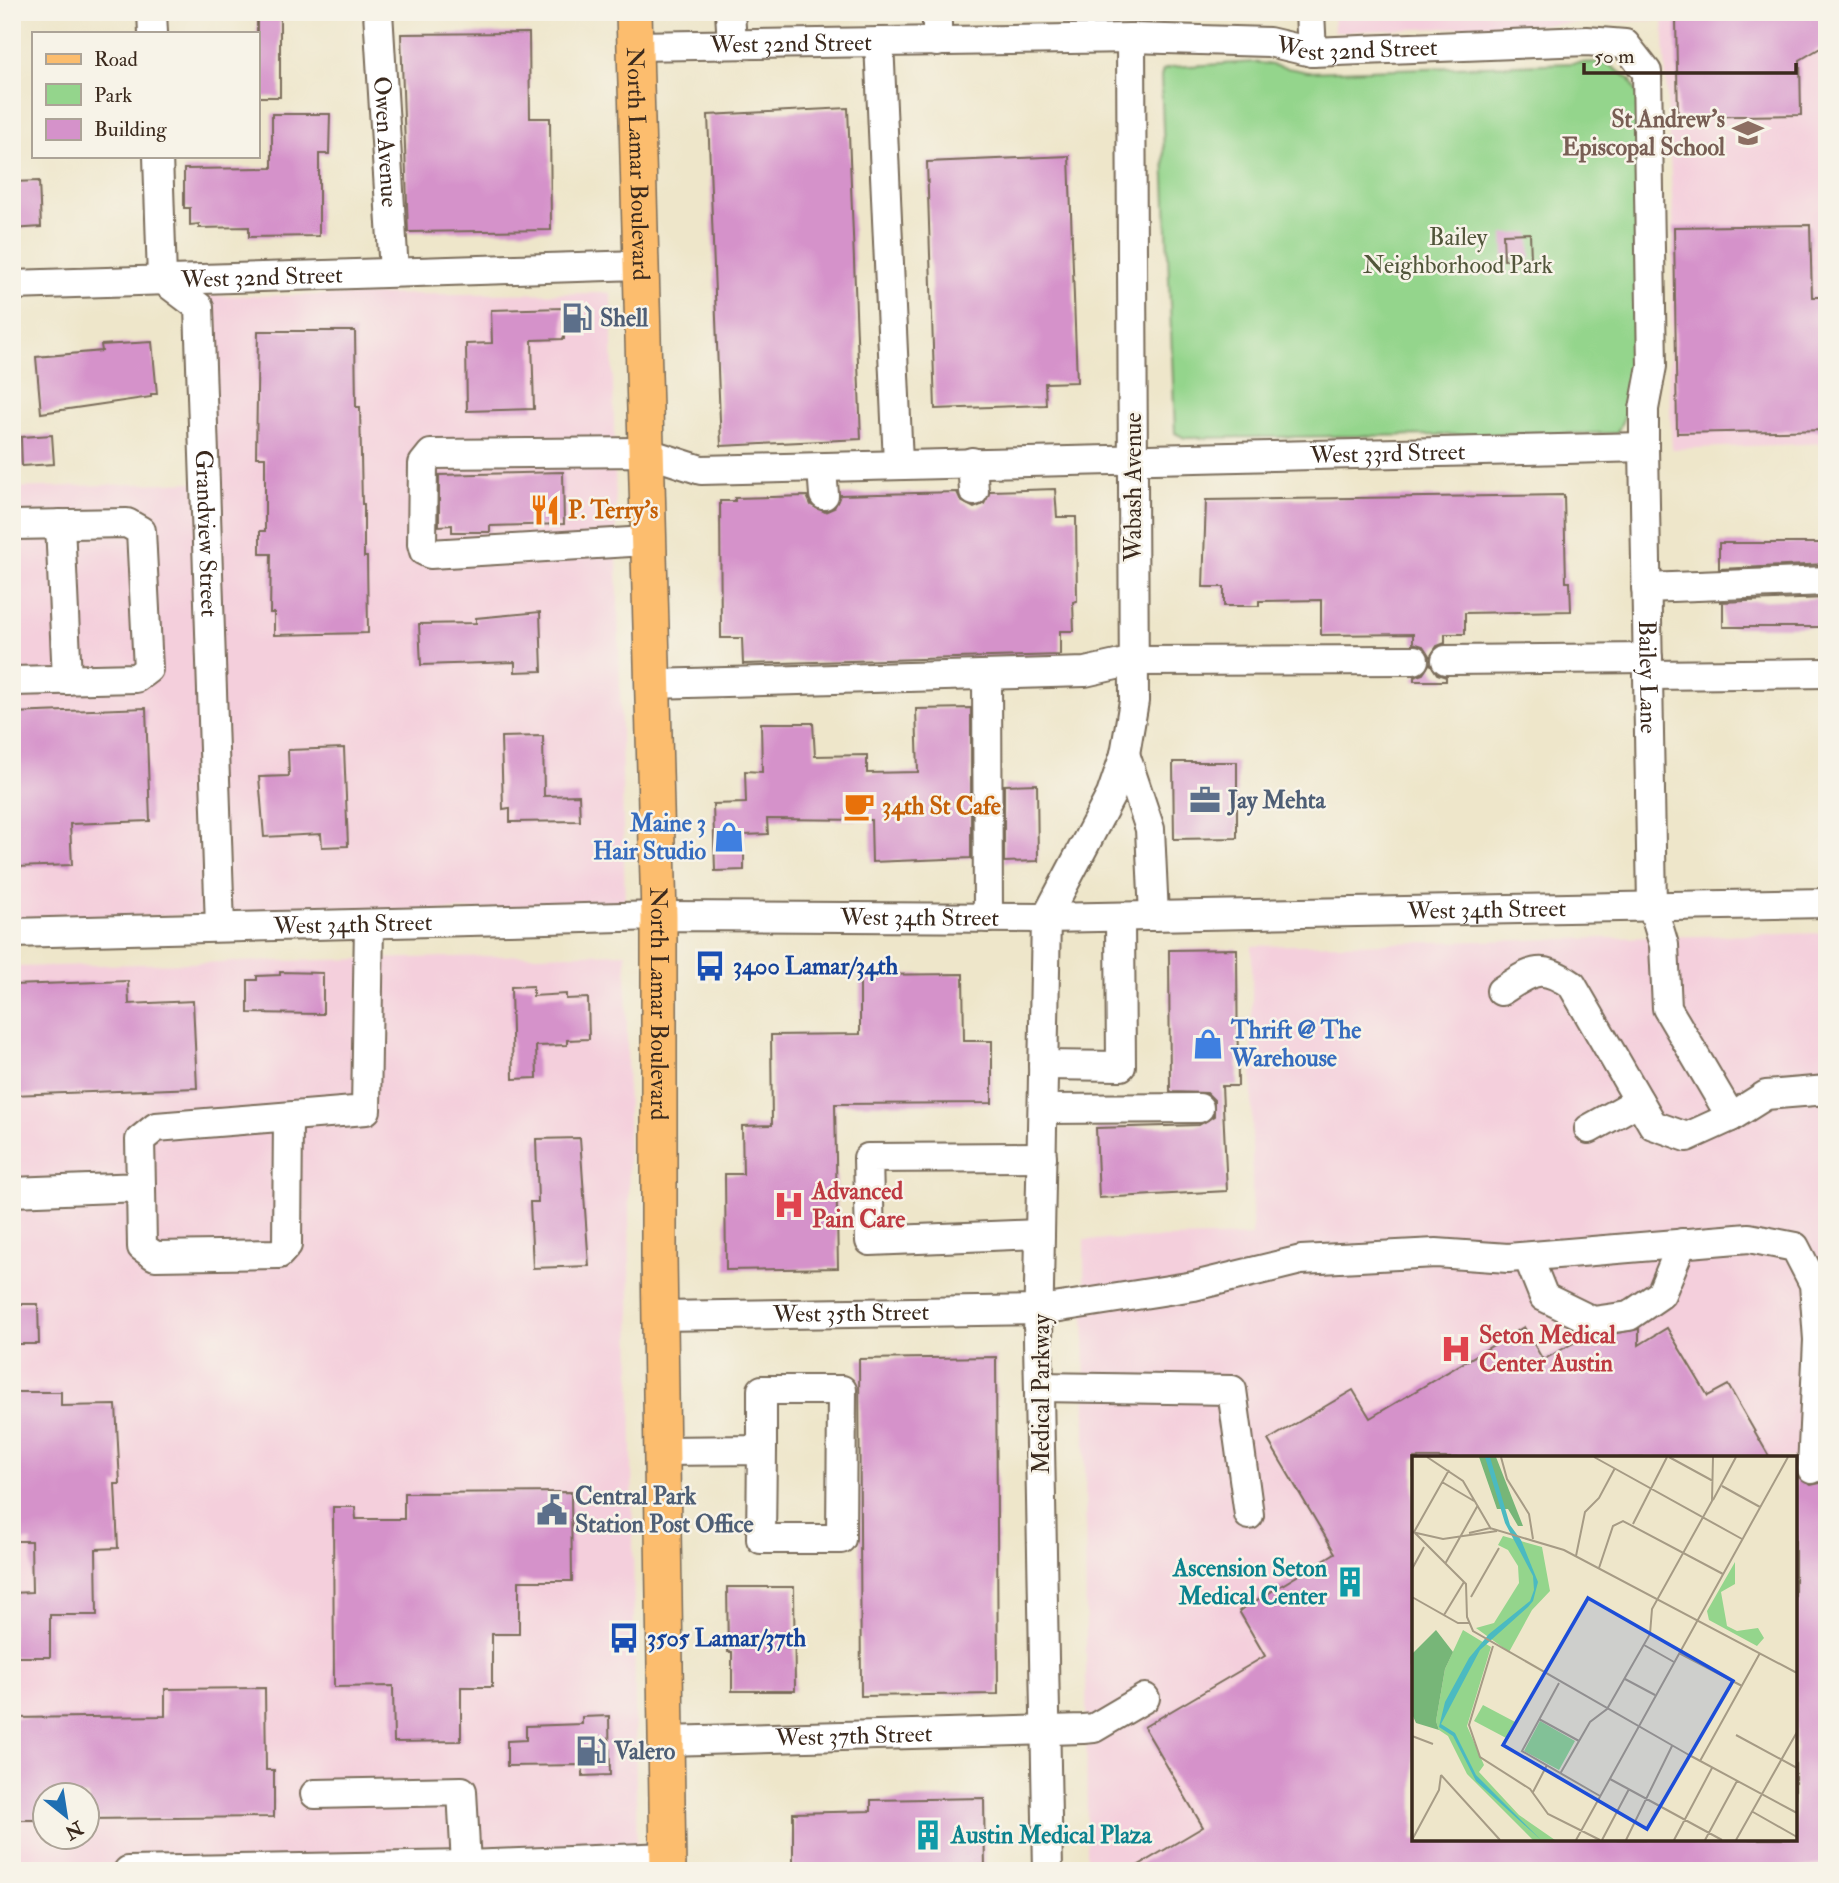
<svg xmlns="http://www.w3.org/2000/svg" width="1839" height="1883" font-family="'IM FELL Double Pica',serif">
	<rect width="100%" height="100%" fill="#f7f3e8"/>
	<filter id="ink" filterUnits="userSpaceOnUse"><feTurbulence type="fractalNoise" baseFrequency=".0143" numOctaves="2"/><feDisplacementMap in="SourceGraphic" scale="14" xChannelSelector="R" yChannelSelector="G"/><feConvolveMatrix kernelMatrix="1 2 1 2 8 2 1 2 1" color-interpolation-filters="sRGB"/></filter>
	<filter id="wash" filterUnits="userSpaceOnUse"><feTurbulence type="fractalNoise" baseFrequency=".00686" numOctaves="4" result="noise"/><feDisplacementMap in="SourceGraphic" scale="28" xChannelSelector="R" yChannelSelector="G"/><feGaussianBlur stdDeviation="1.57" result="paint"/><feColorMatrix in="noise" values="0 0 0 0 0 0 0 0 0 0 0 0 0 0 0 0 0 1.4 0 .05"/><feComposite in="paint" operator="in"/></filter>
	<g filter="url(#wash)">
		<rect width="100%" height="100%" fill="#eee6ca"/>
		<g fill="#f4cfdc" fill-rule="evenodd">
			<polygon points="1333,12 1827,12 1827,443 1672,449 1669,386 1674,234 1663,20 1334,32"/>
			<polygon points="611,293 625,907 12,919 12,488 196,482 191,296"/>
			<path d="M1827,933V1871H1090L1087,1859L1084,1240L1252,1236V946ZM1414,1458H1795V1839H1414Z"/>
			<path d="M626,953L637,1871H12V967ZM46,1796H88V1838H46Z"/>
		</g>
		<polygon fill="#94d58c" stroke="#688055" stroke-width="2" points="1256,62 1308,72 1605,62 1630,79 1638,96 1646,368 1617,433 1185,438 1175,433 1161,77 1163,70 1172,67"/>
		<g id="blocks">
			<g fill="#d592ca">
				<rect x="257" y="12" width="23" height="85"/>
				<polygon points="1726,12 1827,12 1827,44 1800,60 1801,115 1678,117 1676,19 1726,18"/>
				<polygon points="529,33 530,118 550,118 551,230 408,232 401,34"/>
				<polygon points="848,108 861,439 721,446 708,115"/>
				<polygon points="272,114 330,114 329,154 319,154 319,236 249,237 249,227 199,228 199,224 190,225 190,208 184,208 184,169 272,168"/>
				<polygon points="1069,156 1077,382 1045,383 1046,405 935,409 927,162"/>
				<polygon points="39,181 41,227 12,229 12,182"/>
				<polygon points="1810,225 1812,297 1827,297 1827,430 1677,433 1674,227"/>
				<polygon points="1530,233 1531,259 1504,260 1503,234"/>
				<polygon points="563,308 564,339 532,340 534,409 467,411 466,344 492,343 491,310"/>
				<polygon points="258,331 355,331 356,407 360,407 362,504 364,504 364,557 367,557 368,633 274,635 274,613 270,613 271,554 260,554 260,531 265,531 265,457 256,457"/>
				<polygon points="152,342 157,394 151,394 151,397 41,413 36,357 102,351 101,345"/>
				<polygon points="52,435 54,464 22,466 21,437"/>
				<polygon points="563,472 564,524 490,526 490,532 452,532 452,525 439,526 439,475"/>
				<polygon points="1055,489 1057,517 1076,517 1077,601 1073,602 1074,631 1060,631 1060,655 743,664 742,638 721,638 720,501 735,501 735,498 807,496 811,505 825,512 834,508 840,495 957,492 961,501 974,508 984,504 990,491"/>
				<polygon points="1564,495 1566,582 1570,582 1571,611 1465,613 1465,634 1445,634 1445,643 1437,646 1430,657 1423,646 1413,643 1413,634 1321,635 1321,600 1259,601 1259,606 1224,606 1224,587 1203,587 1206,500"/>
				<polygon points="1719,543 1827,543 1827,564 1719,569"/>
				<polygon points="1827,598 1827,627 1723,627 1723,602 1719,602"/>
				<polygon points="540,612 542,671 515,672 515,662 421,665 419,624 476,623 476,618"/>
				<polygon points="1430,663 1437,674 1446,677 1446,681 1414,681 1414,677 1423,674"/>
				<polygon points="146,708 150,821 70,824 72,865 15,867 12,713"/>
				<polygon points="971,708 971,858 872,862 871,820 767,819 768,834 744,835 744,870 715,871 713,804 746,803 745,771 762,772 761,723 813,723 815,756 867,755 867,773 918,772 916,709"/>
				<polygon points="543,736 544,796 579,795 580,821 510,822 510,808 503,809 501,737"/>
				<polygon points="344,748 348,846 322,847 321,834 264,837 259,777 289,776 288,750"/>
				<polygon points="1173,762 1237,762 1237,838 1174,839"/>
				<polygon points="1037,784 1038,861 1004,862 1004,785"/>
				<polygon points="1237,949 1238,1086 1222,1086 1227,1191 1099,1198 1096,1128 1199,1125 1214,1116 1214,1100 1207,1093 1170,1092 1169,950"/>
				<polygon points="280,972 323,973 323,1014 248,1013 248,980 257,980 257,976 280,975"/>
				<polygon points="963,974 964,1041 992,1041 992,1103 835,1104 838,1268 726,1270 725,1174 743,1174 742,1126 772,1125 771,1035 860,1034 860,975"/>
				<polygon points="128,981 129,1004 193,1001 197,1088 12,1095 12,985"/>
				<polygon points="533,986 533,996 566,994 566,999 588,998 589,1039 567,1040 567,1045 536,1046 537,1078 513,1079 511,987"/>
				<polygon points="580,1138 589,1266 533,1268 530,1202 538,1202 536,1139"/>
				<polygon points="12,1304 38,1304 39,1344 12,1344"/>
				<polygon points="1524,1327 1543,1360 1577,1341 1577,1331 1595,1337 1639,1329 1639,1345 1667,1328 1708,1396 1728,1385 1770,1458 1414,1458 1414,1839 1795,1839 1795,1469 1798,1477 1811,1485 1820,1483 1827,1476 1827,1864 1779,1871 1129,1871 1203,1827 1144,1727 1265,1656 1239,1611 1335,1553 1268,1440 1353,1390 1370,1418"/>
				<polygon points="996,1357 998,1694 861,1696 859,1359"/>
				<polygon points="12,1392 61,1392 61,1406 116,1405 120,1484 115,1484 118,1548 96,1549 97,1615 50,1615 50,1657 12,1657 12,1593 32,1592 31,1541 12,1541"/>
				<polygon points="571,1492 572,1581 519,1581 519,1634 492,1634 492,1687 461,1687 461,1741 394,1742 393,1686 334,1687 333,1507 355,1507 356,1519 404,1519 404,1493"/>
				<polygon points="727,1587 794,1587 795,1691 732,1691 732,1652 728,1652"/>
				<polygon points="265,1688 266,1770 274,1770 274,1817 88,1819 88,1796 46,1796 46,1820 12,1820 12,1718 165,1716 165,1689"/>
				<polygon points="609,1716 610,1775 583,1776 583,1765 507,1766 507,1741 526,1740 526,1726 582,1724 582,1717"/>
				<polygon points="984,1798 985,1871 793,1871 793,1813 871,1811 871,1800"/>
			</g>
		</g>
	</g>
	<g filter="url(#ink)">
		<use href="#blocks" fill-opacity="0" stroke="#7a6c5a" stroke-width="2"/>
		<g fill="none" stroke-linecap="round" stroke-linejoin="round">
			<g stroke="#7a6c5a" stroke-width="32">
				<g id="minor">
					<polyline points="152,12 153,33"/>
					<path id="s1" d="M378,12L394,272"/>
					<polyline points="730,12 732,44"/>
					<polyline points="1310,12 1312,52"/>
					<polyline points="879,42 898,463"/>
					<polyline points="937,42 937,12"/>
					<path id="s2" d="M635,46L1131,38L1269,42L1312,52L1587,41L1625,44L1647,72L1652,366L1644,409V447L1652,905L1664,945L1667,1008L1731,1117"/>
					<path id="s3" d="M158,156L162,279L199,307L220,927"/>
					<path id="s4" d="M12,285L639,265"/>
					<polyline points="972,462 974,491"/>
					<polyline points="822,469 824,495"/>
					<polyline points="60,524 67,680"/>
					<polyline points="12,525 127,523 141,531 148,669 136,678 12,681"/>
					<path id="s5" d="M647,541L430,554L424,551L422,544L423,464L431,454L645,452L701,470L1644,447"/>
					<polyline points="1646,588 1827,581"/>
					<polyline points="1446,660 1648,658"/>
					<polyline points="987,675 988,918"/>
					<polyline points="1648,675 1827,673"/>
					<polyline points="652,684 1085,672 1134,661 1414,660"/>
					<polyline points="1125,754 1150,829 1154,916"/>
					<path id="s6" d="M12,933L659,916L1046,918L1827,903"/>
					<path d="M1501,991C1532,971 1540,963 1572,985L1653,1125L1687,1137L1731,1117L1766,1095L1827,1090"/>
					<polyline points="1043,1065 1121,1066 1120,917"/>
					<polyline points="1043,1109 1199,1108"/>
					<polyline points="1589,1129 1639,1101"/>
					<polyline points="141,1187 142,1247 155,1256 279,1254 287,1245 288,1117"/>
					<polyline points="12,1192 141,1187 140,1140 156,1127 366,1110 369,924"/>
					<polyline points="1040,1234 870,1241 868,1158 1042,1157"/>
					<polyline points="1528,1257 1544,1297 1593,1321 1629,1316 1661,1294 1682,1243"/>
					<path id="s7" d="M660,1316L1041,1310L1194,1286L1301,1260L1436,1253L1508,1258L1749,1238L1795,1247L1814,1284L1818,1340L1812,1469"/>
					<polyline points="1039,1387 1232,1390 1249,1515"/>
					<polyline points="662,1451 762,1450 761,1539 841,1539 842,1390 762,1390 762,1450"/>
					<path id="s8" d="M667,1741L1083,1729L1094,1728L1145,1698"/>
					<polyline points="315,1794 462,1791 466,1865"/>
					<polyline points="128,1871 466,1865 668,1857"/>
					<polyline points="1048,1871 1038,1340 1046,918 1111,795 1125,754 1134,701 1131,38"/>
				</g>
			</g>
			<g stroke="#7a6c5a" stroke-width="38">
				<g id="major">
					<path id="s9" d="M634,12L659,916V1256L668,1871"/>
				</g>
			</g>
			<use href="#minor" stroke="#fff" stroke-width="28"/>
			<use href="#major" stroke="#fcbd6e" stroke-width="35"/>
		</g>
	</g>
	<defs>
		<g id="school-bare" transform="scale(2.415)"><path d="M0-5L7-2L0 1L-7-2ZM-4 1L0 2.5L4 1V4Q0 6-4 4Z" fill="#8d6e63" stroke="#f7f3e8" stroke-width="2.5" paint-order="stroke"/></g>
		<g id="fuel-bare" transform="scale(2.415)"><path d="M-5.5-6h7V0h2V4h1.3V-2.5L3-4.5l.8-.8L6-3V5H2.5V1h-1V6h-7ZM-4.2-4.7v3.2H.2V-4.7Z" fill="#5c6f8a" stroke="#f7f3e8" stroke-width="2.5" paint-order="stroke"/></g>
		<g id="restaurant-bare" transform="scale(2.415)"><path d="M-5-6h1v4h1v-4h1v4h1v-4h1v5L-1.5 .5V6h-2V.5L-5-1ZM5-6V6H3V1.5H1.5Q1.5-4 5-6Z" fill="#e8710a" stroke="#f7f3e8" stroke-width="2.5" paint-order="stroke"/></g>
		<g id="office-bare" transform="scale(2.415)"><path d="M-6-3h4V-5.5h4V-3h4V5H-6ZM-1-4.5V-3h2v-1.5ZM-6 0V1H6V0Z" fill="#5c6f8a" stroke="#f7f3e8" stroke-width="2.5" paint-order="stroke"/></g>
		<g id="cafe-bare" transform="scale(2.415)"><path d="M-5.5-4.5H6V0H3Q3 3.5 0 3.5H-2.5Q-5.5 3.5-5.5 0ZM3-3.2v2h1.7v-2ZM-6 4.5H4V6H-6Z" fill="#e8710a" stroke="#f7f3e8" stroke-width="2.5" paint-order="stroke"/></g>
		<g id="shop-bare" transform="scale(2.415)"><path d="M-5-2.5h2.3a2.7 3.5 0 0 1 5.4 0H5L5.5 6h-11ZM-1.5-2.5h3a1.5 2.3 0 0 0-3 0Z" fill="#3f7fe0" stroke="#f7f3e8" stroke-width="2.5" paint-order="stroke"/></g>
		<g id="bus-bare" transform="scale(2.415)"><path d="M-5-6H5V4H4V6H2V4H-2V6H-4V4H-5ZM-3.5-4V0h7V-4ZM-3.5 1.2v1.5H-2V1.2ZM2 1.2v1.5H3.5V1.2Z" fill="#1a4fb4" stroke="#f7f3e8" stroke-width="2.5" paint-order="stroke"/></g>
		<g id="hospital-bare" transform="scale(2.415)"><path d="M-5-5h3v3.5h4V-5h3V5h-3V1.5h-4V5h-3Z" fill="#e0444e" stroke="#f7f3e8" stroke-width="2.5" paint-order="stroke"/></g>
		<g id="civic-bare" transform="scale(2.415)"><path d="M-.6-6.5H3V-4.5H.6V-3L4-1V1h2V6H-6V1h2V-1L-.6-3ZM-1.2 2.5V6h2.4V2.5Z" fill="#5c6f8a" stroke="#f7f3e8" stroke-width="2.5" paint-order="stroke"/></g>
		<g id="building-bare" transform="scale(2.415)"><path d="M-4-6H4V6H1V3H-1V6H-4ZM-2.5-4.3h1.7v1.8h-1.7ZM.8-4.3h1.7v1.8H.8ZM-2.5-1h1.7V.8h-1.7ZM.8-1h1.7V.8H.8Z" fill="#0f9aa8" stroke="#f7f3e8" stroke-width="2.5" paint-order="stroke"/></g>
	</defs>
	<g fill-rule="evenodd">
		<use href="#school-bare" x="1748" y="133"/>
		<use href="#fuel-bare" x="577" y="318"/>
		<use href="#restaurant-bare" x="545" y="510"/>
		<use href="#office-bare" x="1205" y="800"/>
		<use href="#cafe-bare" x="859" y="806"/>
		<use href="#shop-bare" x="729" y="837"/>
		<use href="#bus-bare" x="710" y="966"/>
		<use href="#shop-bare" x="1208" y="1044"/>
		<use href="#hospital-bare" x="789" y="1205"/>
		<use href="#hospital-bare" x="1456" y="1349"/>
		<use href="#civic-bare" x="552" y="1510"/>
		<use href="#building-bare" x="1350" y="1582"/>
		<use href="#bus-bare" x="624" y="1638"/>
		<use href="#fuel-bare" x="591" y="1751"/>
		<use href="#building-bare" x="928" y="1835"/>
	</g>
	<g text-anchor="middle" dominant-baseline="central" stroke-width="5" stroke-linejoin="round" paint-order="stroke">
		<g font-size="24" fill="#3b2a1e" stroke="#f7f3e8">
			<text stroke="none"><textPath href="#s2" startOffset="156">West 32nd Street</textPath></text>
			<text stroke="none"><textPath href="#s2" startOffset="723">West 32nd Street</textPath></text>
			<text stroke="none"><textPath href="#s1" startOffset="130">Owen Avenue</textPath></text>
			<text stroke="none"><textPath href="#s9" startOffset="152">North Lamar Boulevard</textPath></text>
			<text stroke="none"><textPath href="#s4" startOffset="250">West 32nd Street</textPath></text>
			<text stroke="none"><textPath href="#s5" startOffset="1284">West 33rd Street</textPath></text>
			<text transform="translate(1133 487) rotate(-90)">Wabash Avenue</text>
			<text stroke="none"><textPath href="#s3" startOffset="396">Grandview Street</textPath></text>
			<text stroke="none"><textPath href="#s2" startOffset="1633">Bailey Lane</textPath></text>
			<text stroke="none"><textPath href="#s6" startOffset="1475">West 34th Street</textPath></text>
			<text stroke="none"><textPath href="#s6" startOffset="908">West 34th Street</textPath></text>
			<text stroke="none"><textPath href="#s6" startOffset="341">West 34th Street</textPath></text>
			<text stroke="none"><textPath href="#s9" startOffset="992">North Lamar Boulevard</textPath></text>
			<text stroke="none"><textPath href="#s7" startOffset="191">West 35th Street</textPath></text>
			<text transform="translate(1041 1394) rotate(-90)">Medical Parkway</text>
			<text stroke="none"><textPath href="#s8" startOffset="187">West 37th Street</textPath></text>
		</g>
		<g font-size="24" font-weight="bold" fill="#785e54" stroke="#f7f3e8" text-anchor="end">
			<text x="1725" y="119">St Andrew's<tspan x="1725" dy="28">Episcopal School</tspan></text>
		</g>
		<g font-size="24" fill="#51553a" stroke="#f7f3e8">
			<text x="1458" y="237">Bailey<tspan x="1458" dy="28">Neighborhood Park</tspan></text>
		</g>
		<g font-size="24" font-weight="bold" fill="#4e5e75" stroke="#f7f3e8" text-anchor="start">
			<text x="600" y="318">Shell</text>
			<text x="1228" y="800">Jay Mehta</text>
			<text x="575" y="1496">Central Park<tspan x="575" dy="28">Station Post Office</tspan></text>
			<text x="614" y="1751">Valero</text>
		</g>
		<g font-size="24" font-weight="bold" fill="#c56008" stroke="#f7f3e8" text-anchor="start">
			<text x="568" y="510">P. Terry's</text>
			<text x="882" y="806">34th St Cafe</text>
		</g>
		<g font-size="24" font-weight="bold" fill="#366cbe" stroke="#f7f3e8" text-anchor="end">
			<text x="706" y="823">Maine 3<tspan x="706" dy="28">Hair Studio</tspan></text>
			<text x="1231" y="1030" text-anchor="start">Thrift @ The<tspan x="1231" dy="28">Warehouse</tspan></text>
		</g>
		<g font-size="24" font-weight="bold" fill="#164399" stroke="#f7f3e8" text-anchor="start">
			<text x="733" y="966">3400 Lamar/34th</text>
			<text x="647" y="1638">3505 Lamar/37th</text>
		</g>
		<g font-size="24" font-weight="bold" fill="#be3a42" stroke="#f7f3e8" text-anchor="start">
			<text x="812" y="1191">Advanced<tspan x="812" dy="28">Pain Care</tspan></text>
			<text x="1479" y="1335">Seton Medical<tspan x="1479" dy="28">Center Austin</tspan></text>
		</g>
		<g font-size="24" font-weight="bold" fill="#0d838f" stroke="#f7f3e8" text-anchor="end">
			<text x="1327" y="1568">Ascension Seton<tspan x="1327" dy="28">Medical Center</tspan></text>
			<text x="951" y="1835" text-anchor="start">Austin Medical Plaza</text>
		</g>
	</g>
	<g transform="translate(1412 1456)">
		<rect width="385" height="385" fill="#eee6ca"/>
		<path d="M91,80L130,91L138,135L120,154L97,196L64,172L82,167L107,127L106,110L96,94L86,89ZM323,106V128L309,136L315,170L325,175L346,172L352,182L345,190L297,164L295,155ZM51,174L79,191L55,270L72,309L67,316L107,359L143,384H121L55,318L36,280L27,274L24,265L33,213ZM71,249L105,267L96,283L62,265ZM128,265L163,285L147,314L112,295Z" fill="#94d58c"/>
		<path d="M67,1H84L111,70H106L96,53H85ZM24,174L41,196L33,213L24,265L27,274L4,267L0,258V198Z" fill="#77b678"/>
		<path d="M73,1H78L98,69L109,84L126,126L121,145L116,151L68,194L29,268L43,277L64,319L129,384L64,325L41,280L27,271L33,246L57,202L77,178L118,145L122,134L121,120L93,67Z" fill="#4bbac1"/>
		<path fill="none" stroke="#a69b85" stroke-width="2" d="M15,1L51,25L79,73M89,1L95,23L117,58L121,83M182,1L330,83M257,1L301,25M37,14L2,76L54,128L55,161L61,175L277,299M30,26L62,45M310,30L348,51M301,44L324,1M221,68L255,1M0,76L31,83L85,75M57,77L78,72L152,94L385,217M164,100L173,56L187,42L203,12M33,108L66,49M187,112L201,70L211,65L311,118M0,113L12,91M0,141L46,167H57M59,141L87,92M32,159L52,126M232,189L262,206M81,190L57,269L68,301L118,333L136,358L188,384M267,197L330,230M213,223L243,239M147,227L110,295L188,340M127,263L167,285M324,279L385,312M0,280L21,288M279,300L385,357M288,305L348,197M148,318L178,266L195,253L238,178L240,153L300,45L301,1M29,319L88,384M198,323L310,384M121,336L135,309M341,356L385,381M0,384L27,334L29,319M164,384L376,1M190,384L217,333M214,384L260,290M262,384L300,312M293,384L325,325M324,384L385,276"/>
		<path fill="#1d4ed8" fill-opacity="0.15" stroke="#1d4ed8" stroke-width="3.5" d="M176,142L321,225L235,373L91,289Z"/>
		<rect width="385" height="385" fill="none" stroke="#3b2a1e" stroke-width="3.5"/>
	</g>
	<rect width="1839" height="1883" fill="none" stroke="#f7f3e8" stroke-width="42"/>
	<rect x="32" y="32" width="228" height="126" fill="#f7f3e8" stroke="#aca397" stroke-width="2"/>
	<rect x="46" y="54" width="35" height="10" fill="#fcbd6e" stroke="#aca397" stroke-width="2"/>
	<text x="94" y="66" font-size="21" fill="#3b2a1e">Road</text>
	<rect x="46" y="84" width="35" height="21" fill="#94d58c" stroke="#aca397" stroke-width="2"/>
	<text x="94" y="102" font-size="21" fill="#3b2a1e">Park</text>
	<rect x="46" y="119" width="35" height="21" fill="#d592ca" stroke="#aca397" stroke-width="2"/>
	<text x="94" y="136" font-size="21" fill="#3b2a1e">Building</text>
	<g transform="translate(66 1816) rotate(150)"><circle r="33" fill="#f7f3e8" stroke="#aca397" stroke-width="2"/>
	<path d="M0-5L12 26L0 18L-12 26Z" fill="#1f6fb2"/>
	<text y="-10" font-size="19" font-weight="bold" text-anchor="middle" fill="#3b2a1e">N</text>
	</g>
	<path d="M1584 63v10h212v-10" fill="none" stroke="#3b2a1e" stroke-width="3.5"/>
	<text x="1594" y="63" font-size="21" fill="#3b2a1e" stroke="#f7f3e8" stroke-width="5" paint-order="stroke">50 m</text>
</svg>
